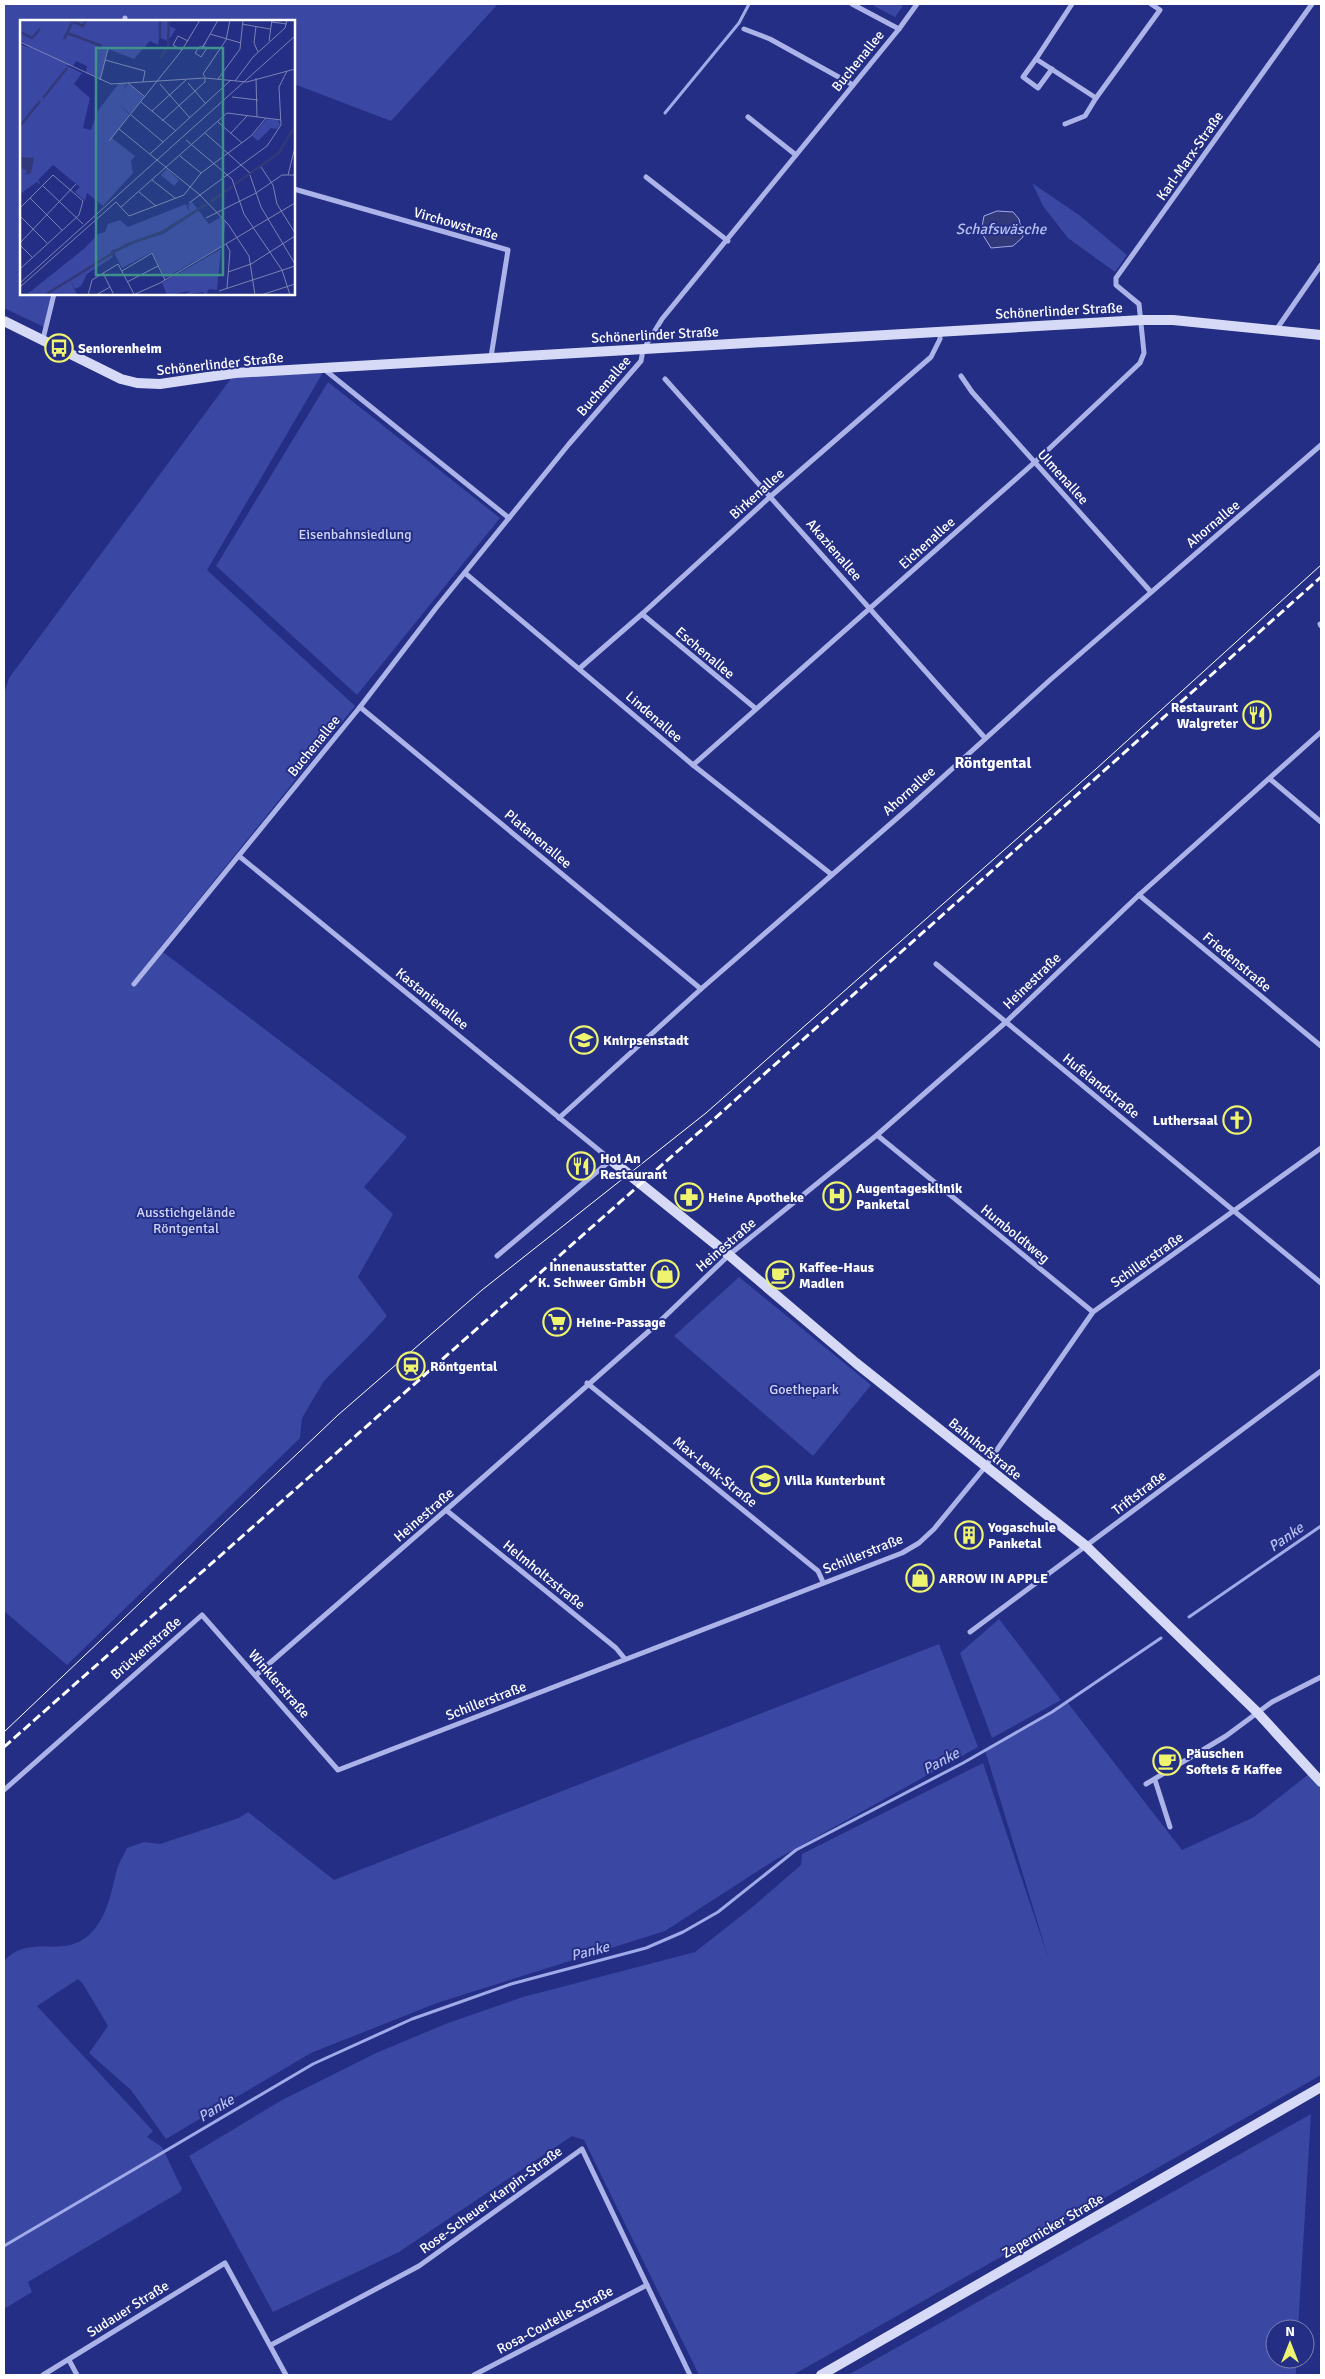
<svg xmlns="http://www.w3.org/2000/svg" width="1325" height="2379" font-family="Signika,sans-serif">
	<rect width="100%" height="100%" fill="#232e84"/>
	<g fill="#3a47a3">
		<polygon points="4,4 498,4 391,121 294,84 294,21 133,21 125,18 124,21 21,21 21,294 54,294 46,328 4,308"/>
		<polygon points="875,4 898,4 903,6 895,17 874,6"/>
		<polygon points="1032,183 1079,215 1127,255 1115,272 1068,238 1043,206"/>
		<polygon points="325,369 207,570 355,706 159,949 407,1137 364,1187 393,1214 358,1277 387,1316 367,1338 324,1381 302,1418 300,1438 67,1665 4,1611 4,694 9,678 235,373"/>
		<polygon points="328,382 500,518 357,695 216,566"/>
		<polygon points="739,1277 871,1385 813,1456 674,1336"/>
		<polygon points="999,1619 1061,1700 992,1738 960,1653"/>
		<path d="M939,1644L978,1747L775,1860L665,1931L437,2003L311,2053L166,2139L131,2090L89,2053L108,2026L83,1984L78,1979L37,2006L153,2131L147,2137L162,2147L182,2189L180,2192L28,2282L32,2292L4,2309V1961C33,1930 67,1965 96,1927C109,1910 112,1888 117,1869C119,1862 124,1855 127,1848L144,1842L160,1844L239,1818L248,1812L334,1880Z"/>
		<polygon points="1067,1702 1182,1850 1254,1817 1309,1774 1321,1787 1321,2075 793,2375 699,2375 584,2140 572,2136 399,2252 273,2312 189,2156 282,2100 376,2053 448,2023 523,1997 695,1952 750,1909 801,1865 802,1854 983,1763 1049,1960 985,1750"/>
		<polygon points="1311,2114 1298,2329 1275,2329 1275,2359 1296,2359 1296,2375 848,2375"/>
	</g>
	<polygon fill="#31397a" stroke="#a0aae9" points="997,211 1013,212 1019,219 1023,237 1013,246 991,248 981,232 984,216"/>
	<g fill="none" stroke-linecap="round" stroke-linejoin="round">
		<g stroke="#a0aae9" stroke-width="3">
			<polyline points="665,113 739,23 749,4"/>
			<polyline points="1189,1617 1321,1526"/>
			<polyline points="4,2246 313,2064 412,2019 511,1984 646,1948 683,1932 718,1912 796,1850 963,1763 1052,1712 1161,1638"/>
		</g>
		<g stroke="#acb3e8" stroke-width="5">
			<polyline points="852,4 899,29"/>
			<polyline points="1072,4 1036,59 1096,98 1160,10 1151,4"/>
			<polyline points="125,21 125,18"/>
			<polyline points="744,29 770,39 853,85"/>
			<polyline points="1036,59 1023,77 1038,88 1052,69"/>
			<polyline points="748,117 796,155"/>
			<polyline points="1065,124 1085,116 1096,98"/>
			<polyline points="646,177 728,241"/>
			<polyline points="294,189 508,250 491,357"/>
			<polyline points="1276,330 1321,265"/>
			<polyline points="43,339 54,294"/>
			<polyline points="325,370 509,518"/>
			<polyline points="961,376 972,392 1151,592"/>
			<polyline points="665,379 985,738"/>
			<polyline points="465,573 693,765 831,874"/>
			<polyline points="642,614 755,708"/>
			<polyline points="1320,624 1321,626"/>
			<polyline points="580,668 642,614 771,496 931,357 940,339 940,332"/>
			<polyline points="360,707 701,989"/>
			<polyline points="693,765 1035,462 1140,363 1144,353 1139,304 1116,285 1116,278 1312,4"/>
			<polyline points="1270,779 1321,822"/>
			<polyline points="239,856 611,1160 497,1256"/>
			<polyline points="1139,895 1321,1046"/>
			<polyline points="936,964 1321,1283"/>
			<polyline points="134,984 360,707 436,608 569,444 641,361 643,350 662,319 899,29 917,4"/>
			<polyline points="559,1118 701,989 911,806 1050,680 1321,445"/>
			<polyline points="877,1135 1093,1312"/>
			<polyline points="587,1383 818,1571 823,1582"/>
			<polyline points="446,1510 616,1648 625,1659"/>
			<polyline points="970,1632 1321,1371"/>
			<polyline points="256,1675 446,1510 657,1324 729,1255 877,1135 1006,1022 1139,895 1321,732"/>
			<polyline points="1155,1780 1170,1827"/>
			<polyline points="1146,1784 1226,1736 1272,1702 1321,1677"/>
			<polyline points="4,1790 202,1615 338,1770 902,1553 919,1543 934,1529 985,1467 1093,1312 1321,1148"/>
			<polyline points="271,2345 419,2266 582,2149 690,2375"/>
			<polyline points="69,2360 77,2375"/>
			<polyline points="43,2375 225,2263 286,2375"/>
			<polyline points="474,2375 647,2285"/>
		</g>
		<g stroke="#d6daf7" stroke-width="10">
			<polyline points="4,321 121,379 137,383 160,384 235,373 1142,320 1173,320 1321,335"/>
			<polyline points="611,1160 729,1255 856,1363 1086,1546 1257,1712 1321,1782"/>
			<polyline points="821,2375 1321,2087"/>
		</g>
		<polyline stroke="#fff" stroke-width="1" points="4,1732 338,1415 482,1290 706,1113 1096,769 1321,565"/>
		<polyline stroke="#fff" stroke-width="3" stroke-dasharray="9 4" stroke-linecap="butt" points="4,1747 714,1119 1321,577"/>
	</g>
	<defs>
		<g id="bus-ring" transform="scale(1.4375)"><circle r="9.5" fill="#232e84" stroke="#eff46e" stroke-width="1.5"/><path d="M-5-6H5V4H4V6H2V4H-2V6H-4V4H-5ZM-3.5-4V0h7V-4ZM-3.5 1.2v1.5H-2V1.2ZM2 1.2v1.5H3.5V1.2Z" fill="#eff46e"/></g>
		<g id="restaurant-ring" transform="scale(1.4375)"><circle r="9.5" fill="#232e84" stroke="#eff46e" stroke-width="1.5"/><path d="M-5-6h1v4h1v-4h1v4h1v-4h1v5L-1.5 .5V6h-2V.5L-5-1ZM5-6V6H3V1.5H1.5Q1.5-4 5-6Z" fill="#eff46e"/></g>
		<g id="school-ring" transform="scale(1.4375)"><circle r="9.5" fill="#232e84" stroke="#eff46e" stroke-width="1.5"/><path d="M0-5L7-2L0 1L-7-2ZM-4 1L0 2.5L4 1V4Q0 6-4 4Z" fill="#eff46e"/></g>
		<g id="church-ring" transform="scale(1.4375)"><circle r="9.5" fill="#232e84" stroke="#eff46e" stroke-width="1.5"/><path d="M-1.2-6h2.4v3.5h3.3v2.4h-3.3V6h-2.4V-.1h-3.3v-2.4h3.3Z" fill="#eff46e"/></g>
		<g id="hospital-ring" transform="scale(1.4375)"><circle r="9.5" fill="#232e84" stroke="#eff46e" stroke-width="1.5"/><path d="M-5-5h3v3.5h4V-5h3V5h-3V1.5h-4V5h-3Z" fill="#eff46e"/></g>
		<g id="pharmacy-ring" transform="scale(1.4375)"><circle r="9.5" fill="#232e84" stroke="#eff46e" stroke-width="1.5"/><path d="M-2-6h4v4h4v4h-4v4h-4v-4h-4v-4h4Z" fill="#eff46e"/></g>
		<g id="shop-ring" transform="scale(1.4375)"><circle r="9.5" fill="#232e84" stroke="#eff46e" stroke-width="1.5"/><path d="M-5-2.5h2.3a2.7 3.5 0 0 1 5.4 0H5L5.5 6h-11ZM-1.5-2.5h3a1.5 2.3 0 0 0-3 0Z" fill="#eff46e"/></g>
		<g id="cafe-ring" transform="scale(1.4375)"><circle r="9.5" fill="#232e84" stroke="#eff46e" stroke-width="1.5"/><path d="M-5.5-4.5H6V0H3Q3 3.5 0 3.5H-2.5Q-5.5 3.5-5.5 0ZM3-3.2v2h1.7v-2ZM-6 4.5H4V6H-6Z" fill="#eff46e"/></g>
		<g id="supermarket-ring" transform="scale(1.4375)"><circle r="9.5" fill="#232e84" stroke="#eff46e" stroke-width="1.5"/><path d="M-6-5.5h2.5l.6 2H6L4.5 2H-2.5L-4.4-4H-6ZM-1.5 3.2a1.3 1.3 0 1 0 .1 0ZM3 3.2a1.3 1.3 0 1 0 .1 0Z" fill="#eff46e"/></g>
		<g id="station-ring" transform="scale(1.4375)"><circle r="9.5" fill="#232e84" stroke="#eff46e" stroke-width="1.5"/><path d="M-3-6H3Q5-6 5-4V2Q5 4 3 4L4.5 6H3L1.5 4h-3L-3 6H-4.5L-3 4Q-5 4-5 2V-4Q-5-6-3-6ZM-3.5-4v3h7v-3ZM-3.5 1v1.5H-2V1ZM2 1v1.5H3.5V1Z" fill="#eff46e"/></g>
		<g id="building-ring" transform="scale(1.4375)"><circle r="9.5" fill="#232e84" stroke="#eff46e" stroke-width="1.5"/><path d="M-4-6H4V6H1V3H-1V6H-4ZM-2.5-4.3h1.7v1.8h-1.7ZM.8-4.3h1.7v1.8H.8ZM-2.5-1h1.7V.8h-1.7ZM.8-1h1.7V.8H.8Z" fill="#eff46e"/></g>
	</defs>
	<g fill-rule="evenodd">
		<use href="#bus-ring" x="59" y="348"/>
		<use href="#restaurant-ring" x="1257" y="715"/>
		<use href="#school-ring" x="584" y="1040"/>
		<use href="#church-ring" x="1237" y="1120"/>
		<use href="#restaurant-ring" x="581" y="1166"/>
		<use href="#hospital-ring" x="837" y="1196"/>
		<use href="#pharmacy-ring" x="689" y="1197"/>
		<use href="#shop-ring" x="665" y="1274"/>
		<use href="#cafe-ring" x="780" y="1275"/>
		<use href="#supermarket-ring" x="557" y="1322"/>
		<use href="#station-ring" x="411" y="1366"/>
		<use href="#school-ring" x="765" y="1480"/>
		<use href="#building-ring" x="969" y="1535"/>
		<use href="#shop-ring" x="920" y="1578"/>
		<use href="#cafe-ring" x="1167" y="1761"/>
	</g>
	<g text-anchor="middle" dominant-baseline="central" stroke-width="4" stroke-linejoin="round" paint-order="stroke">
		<g font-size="14" fill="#fff" stroke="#232e84">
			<text transform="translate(858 61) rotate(-51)">Buchenallee</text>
			<text transform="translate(1190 156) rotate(-55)">Karl-Marx-Straße</text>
			<text transform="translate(456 224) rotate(16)">Virchowstraße</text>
			<text transform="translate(1059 311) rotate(-3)">Schönerlinder Straße</text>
			<text transform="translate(655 335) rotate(-3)">Schönerlinder Straße</text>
			<text transform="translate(220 364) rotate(-6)">Schönerlinder Straße</text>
			<text transform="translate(604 386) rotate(-49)">Buchenallee</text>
			<text transform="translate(1063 477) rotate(48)">Ulmenallee</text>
			<text transform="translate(757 494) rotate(-42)">Birkenallee</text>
			<text transform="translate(1213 524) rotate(-40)">Ahornallee</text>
			<text transform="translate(927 543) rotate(-42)">Eichenallee</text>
			<text transform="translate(834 550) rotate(49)">Akazienallee</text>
			<text transform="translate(705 653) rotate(40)">Eschenallee</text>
			<text transform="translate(654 717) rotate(41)">Lindenallee</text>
			<text transform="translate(314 746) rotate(-51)">Buchenallee</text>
			<text transform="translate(909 791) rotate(-42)">Ahornallee</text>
			<text transform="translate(538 839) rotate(40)">Platanenallee</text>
			<text transform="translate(1237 962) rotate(40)">Friedenstraße</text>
			<text transform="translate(1032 981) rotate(-44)">Heinestraße</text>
			<text transform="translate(432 999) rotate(39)">Kastanienallee</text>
			<text transform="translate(1101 1086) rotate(39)">Hufelandstraße</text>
			<text transform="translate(1015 1234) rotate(39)">Humboldtweg</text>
			<text transform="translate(726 1245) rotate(-41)">Heinestraße</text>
			<text transform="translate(1147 1260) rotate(-35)">Schillerstraße</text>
			<text transform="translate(985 1449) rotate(39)">Bahnhofstraße</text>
			<text transform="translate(715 1472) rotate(39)">Max-Lenk-Straße</text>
			<text transform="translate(1139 1493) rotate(-37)">Triftstraße</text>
			<text transform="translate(424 1515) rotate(-41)">Heinestraße</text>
			<text transform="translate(863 1554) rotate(-22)">Schillerstraße</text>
			<text transform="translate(544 1575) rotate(39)">Helmholtzstraße</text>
			<text transform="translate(146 1648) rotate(-41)">Brückenstraße</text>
			<text transform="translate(279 1684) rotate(49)">Winklerstraße</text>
			<text transform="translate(486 1701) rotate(-21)">Schillerstraße</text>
			<text transform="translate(491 2200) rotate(-36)">Rose-Scheuer-Karpin-Straße</text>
			<text transform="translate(1053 2226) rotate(-30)">Zepernicker Straße</text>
			<text transform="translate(128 2309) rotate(-32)">Sudauer Straße</text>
			<text transform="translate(555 2320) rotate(-28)">Rosa-Coutelle-Straße</text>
		</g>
		<g font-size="14" font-weight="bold" fill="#fff" stroke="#232e84" text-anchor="start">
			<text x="78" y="348">Seniorenheim</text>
			<text x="1238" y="707" text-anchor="end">Restaurant<tspan x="1238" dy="16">Walgreter</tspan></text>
			<text x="603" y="1040">Knirpsenstadt</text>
			<text x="1218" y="1120" text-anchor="end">Luthersaal</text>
			<text x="600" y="1158">Hoi An<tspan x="600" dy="16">Restaurant</tspan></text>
			<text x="856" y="1188">Augentagesklinik<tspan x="856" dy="16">Panketal</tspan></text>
			<text x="708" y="1197">Heine Apotheke</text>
			<text x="646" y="1266" text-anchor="end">Innenausstatter<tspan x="646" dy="16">K. Schweer GmbH</tspan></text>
			<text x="799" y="1267">Kaffee-Haus<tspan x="799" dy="16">Madlen</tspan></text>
			<text x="576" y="1322">Heine-Passage</text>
			<text x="430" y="1366">Röntgental</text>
			<text x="784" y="1480">Villa Kunterbunt</text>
			<text x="988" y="1527">Yogaschule<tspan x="988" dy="16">Panketal</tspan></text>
			<text x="939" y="1578">ARROW IN APPLE</text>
			<text x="1186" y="1753">Päuschen<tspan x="1186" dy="16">Softeis &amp; Kaffee</tspan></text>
		</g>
		<g font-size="14" fill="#d0d5f6" stroke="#232e84">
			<text x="355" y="534">Eisenbahnsiedlung</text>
			<text x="186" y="1212">Ausstichgelände<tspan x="186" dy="16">Röntgental</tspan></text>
			<text x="804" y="1389">Goethepark</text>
		</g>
		<g font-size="15" font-style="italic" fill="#b7bff0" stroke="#232e84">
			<text x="1001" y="229">Schafswäsche</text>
			<text transform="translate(1286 1537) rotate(-35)">Panke</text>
			<text transform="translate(941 1761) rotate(-28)">Panke</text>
			<text transform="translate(590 1951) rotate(-15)">Panke</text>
			<text transform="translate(216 2108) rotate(-31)">Panke</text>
		</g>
		<g font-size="16" font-weight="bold" fill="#fff" stroke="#232e84">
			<text x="993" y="763">Röntgental</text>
		</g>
	</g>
	<g transform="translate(20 20)">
		<rect width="275" height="275" fill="#232e84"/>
		<path d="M0,0H150V6L156,9L148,21L140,18V13L138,25L130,21L114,39L88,29L81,59L66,52L67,46L56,41L53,46L45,45L62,53L54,64L70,78L63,108L71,110L77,92L99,63H107L103,70L108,64L124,77L110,94L96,82L110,95L92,118L115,136L111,141L113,153L83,186L67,173L65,181L55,172L60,167L33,145L18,160L21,165L17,162L0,174V24L9,28L0,20ZM247,99L258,100L260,105L257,109L251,108L238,121L232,116ZM147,149L159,160L154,166L141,155ZM172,182L189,204L201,197L206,202L202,226L145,258L132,232L102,248L94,233L119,221L143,214L170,196L168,185ZM166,184L170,194L140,212L91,231L93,237L67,254L61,266L55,269L50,259L57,275H6L65,228L78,214L85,212L88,204L100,200L108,207ZM201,229L197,270L189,269L186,275L183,272L164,275L170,271L147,275L142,263Z" fill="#3a47a3"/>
		<path d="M0,137L14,138L11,153L5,155L7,151L0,147Z" fill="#31397a"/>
		<path fill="none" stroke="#31397a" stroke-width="2.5" d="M50,0L63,6L66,0M0,12L12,18L20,9M47,13L82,26M140,18V0M44,19L52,3M140,38L148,27L149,0M23,78L47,48M0,106L20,81M215,164L259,133L273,109M190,182L213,166M25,275L106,225L142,212L187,184"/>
		<path fill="none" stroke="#7b82b5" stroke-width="1" d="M251,2L267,4M222,4L250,9M236,6L234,23L238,32M190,14L221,23M249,21L252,0M0,22L91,64L185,58L227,62L275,49M186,22L183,26L187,28L181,37L175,33L179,27H182L184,25L198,0M162,30L153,25L158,16L168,21M85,40L125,51L123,62M185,57L183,54L206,20L210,0M236,58L237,97M198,59L220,29L223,0M80,60L88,29M215,61L233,37L265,8L267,0M108,63L125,77M168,63L186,84M140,64L170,98M212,77L238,80M121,82L156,111M132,91L166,60M111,95L143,122M142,101L185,62V58M198,102L222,123M261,105L259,67L267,51M99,109L180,175L208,204L229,236L235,275M185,113L230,153M211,113L227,96M166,120L212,159L224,194L262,250L270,275M89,121L162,30L180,0M130,134L211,60M160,136L181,153M241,147L253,165L257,184L275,213M230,155L241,187L275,244M268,155L275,127M132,160L155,178M22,165L63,204M119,172L136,186M10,178L42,210M169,183L247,126L261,105M101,187L207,93L261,100M0,188L33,155L63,181L59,195L0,249M0,196L27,223M186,198L236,173L262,155H275M0,223L56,164M206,224L210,231L207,268M0,225L12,237M102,251L132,233L145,260M208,252L231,244L275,216M83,253L94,275M107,262L138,246M0,263L275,16M0,267L96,182L109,196L164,175L181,153L231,116L246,98M199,271L275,246M68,275L72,260L98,244L114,274M76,275L90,267M113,275L140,263L275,183M241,275L275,264"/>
		<path fill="#3f918b" fill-opacity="0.15" stroke="#3f918b" stroke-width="2.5" d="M76,28H203V255H76Z"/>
		<rect width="275" height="275" fill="none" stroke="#fff" stroke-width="2.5"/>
	</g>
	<rect width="1325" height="2379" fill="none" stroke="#ffffff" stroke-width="10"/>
	<g transform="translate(1290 2344)"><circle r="24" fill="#232e84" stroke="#7b82b5"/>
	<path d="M0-4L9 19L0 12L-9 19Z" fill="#eff46e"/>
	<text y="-8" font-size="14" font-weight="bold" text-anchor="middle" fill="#ffffff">N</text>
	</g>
</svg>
